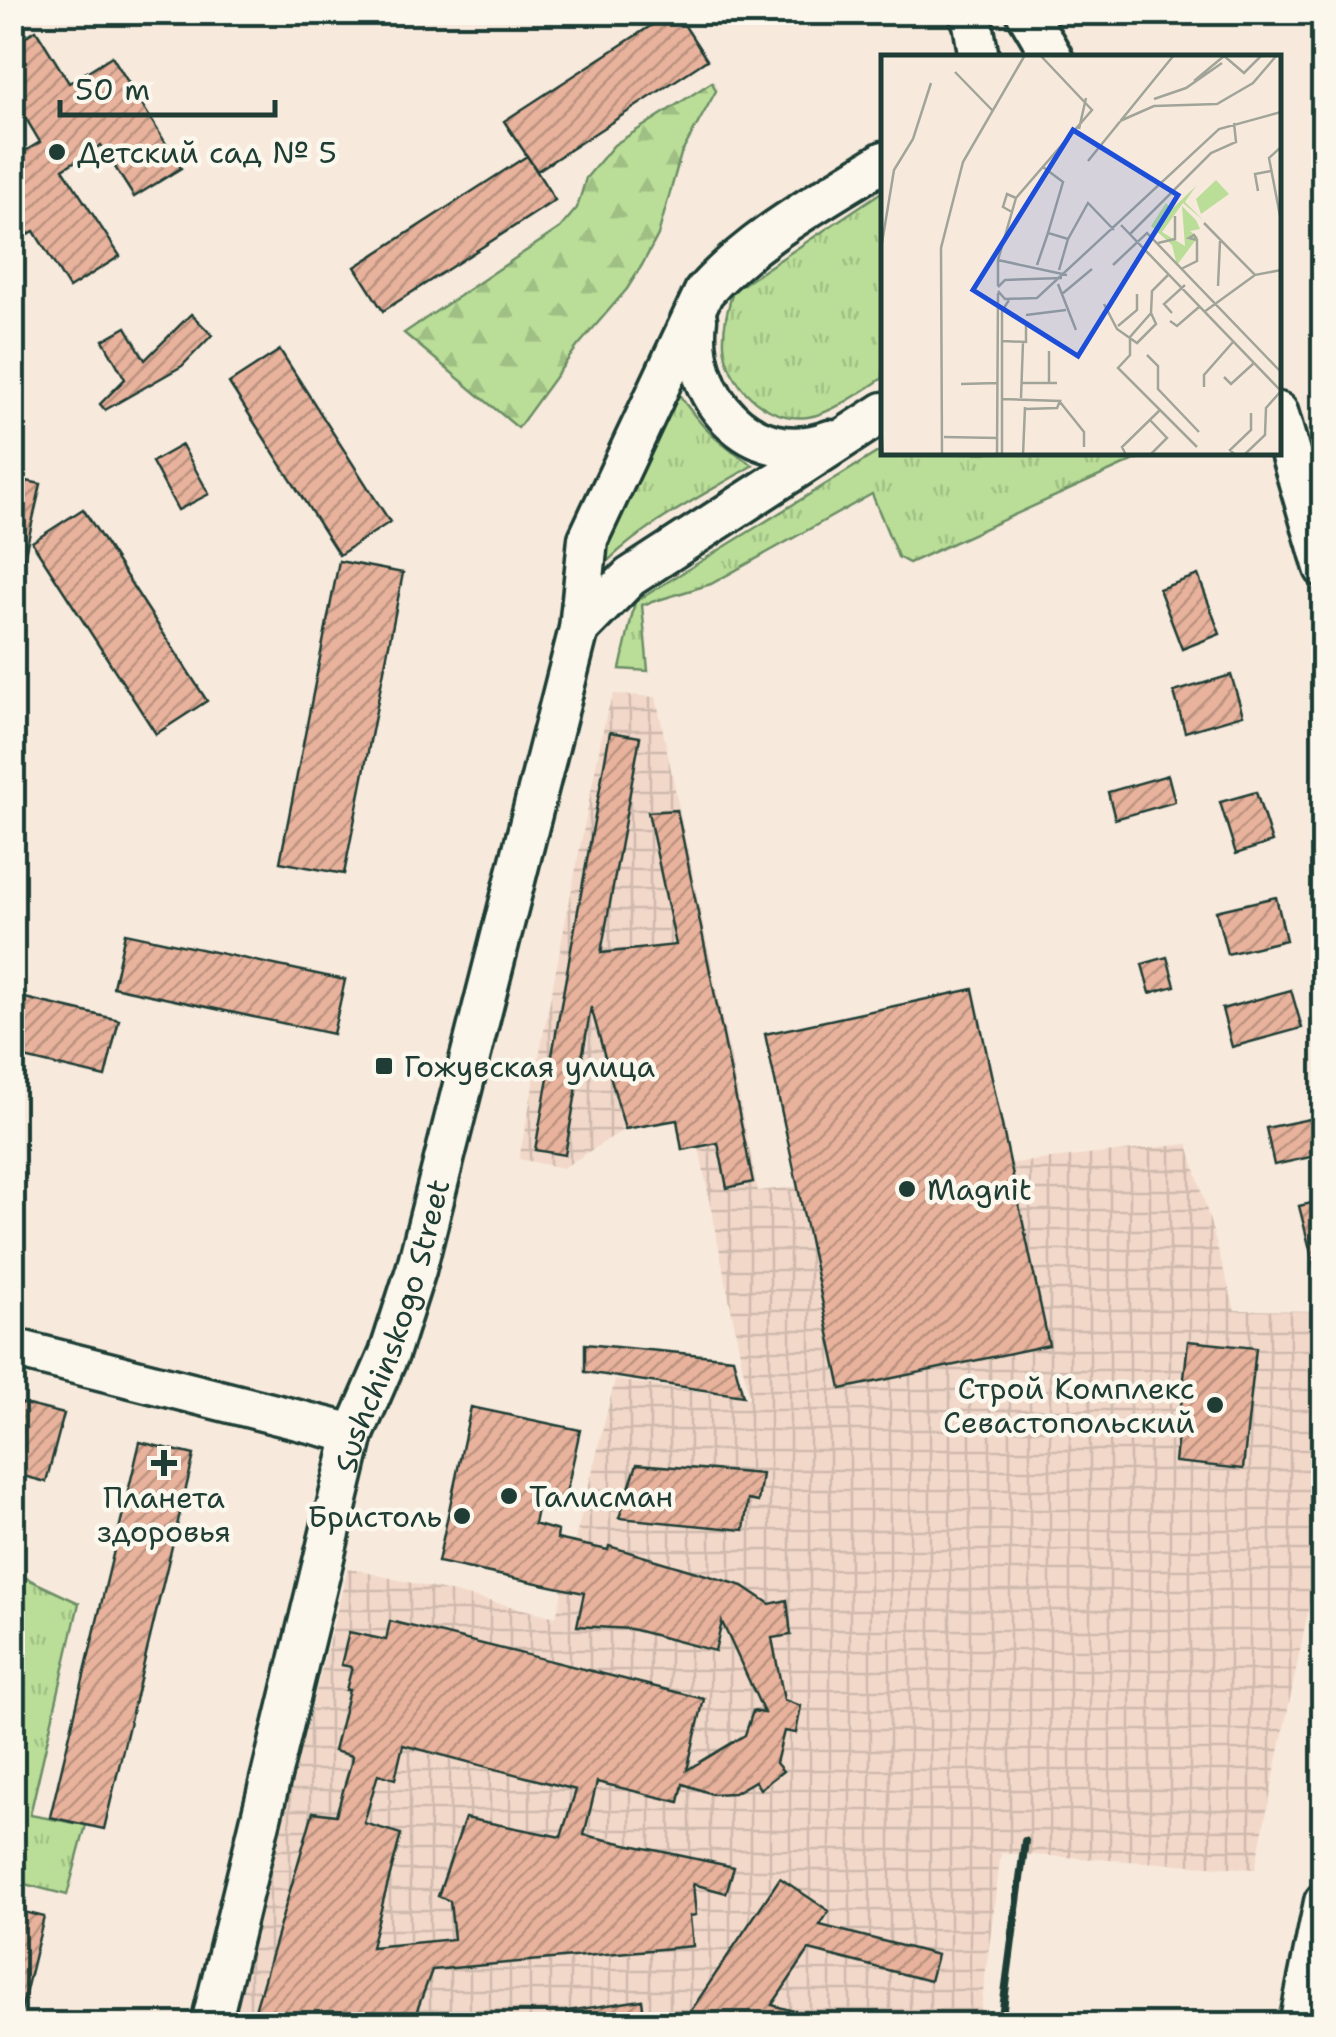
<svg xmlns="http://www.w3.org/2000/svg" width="1336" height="2037" font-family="'Shantell Sans',sans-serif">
	<defs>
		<pattern id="industrial-grid" width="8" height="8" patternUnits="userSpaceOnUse" patternTransform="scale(2.5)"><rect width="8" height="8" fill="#f2d8c9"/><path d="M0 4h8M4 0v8" fill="none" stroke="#cfbaad"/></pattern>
		<pattern id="grass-tufts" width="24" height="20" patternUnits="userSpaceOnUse" patternTransform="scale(2.5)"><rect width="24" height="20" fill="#bade98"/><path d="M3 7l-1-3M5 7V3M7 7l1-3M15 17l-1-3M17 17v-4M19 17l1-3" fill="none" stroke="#9fbf84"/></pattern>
		<pattern id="forest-firs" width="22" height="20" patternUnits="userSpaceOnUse" patternTransform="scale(2.5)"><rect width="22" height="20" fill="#bade98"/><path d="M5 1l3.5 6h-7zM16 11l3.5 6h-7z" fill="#9fbf84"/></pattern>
		<pattern id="building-hatch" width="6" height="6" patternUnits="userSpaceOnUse" patternTransform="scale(2.5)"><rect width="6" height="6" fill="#e8b29c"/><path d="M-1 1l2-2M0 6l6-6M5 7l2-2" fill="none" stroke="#bb9280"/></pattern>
	</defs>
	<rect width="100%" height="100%" fill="#f7e9dc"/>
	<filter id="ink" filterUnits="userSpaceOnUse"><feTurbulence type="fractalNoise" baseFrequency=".01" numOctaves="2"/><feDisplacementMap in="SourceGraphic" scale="20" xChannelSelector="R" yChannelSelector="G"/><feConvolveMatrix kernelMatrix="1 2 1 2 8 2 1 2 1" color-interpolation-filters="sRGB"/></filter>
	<g filter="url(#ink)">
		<polygon fill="url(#industrial-grid)" points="614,694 656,697 758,1191 1188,1144 1235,1310 1323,1311 1323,1538 1255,1869 1001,1853 979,2024 229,2024 348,1568 556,1617 615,1380 749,1398 693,1117 625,1129 563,1168 519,1159 606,715"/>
		<g fill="url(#grass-tufts)" stroke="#6c8e66" stroke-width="2.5">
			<path d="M883,191V378C864,390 831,414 808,417C766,423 726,383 724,344C723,325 728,308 733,291Z"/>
			<path d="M678,393C701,427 718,444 753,465C700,498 637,527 595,574Z"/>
			<polygon points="883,449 884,452 1150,453 909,563 898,557 872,494 711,584 642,605 648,671 620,669 635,602"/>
			<polygon points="13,1572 79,1603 30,1815 86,1825 67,1895 13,1881"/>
		</g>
		<polygon fill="url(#forest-firs)" stroke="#6c8e66" stroke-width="2.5" points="712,82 716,91 681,154 658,235 642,265 627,289 577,347 518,428 404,333 560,228 577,208 586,178 614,145"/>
		<g fill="url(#building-hatch)" stroke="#1f3d34" stroke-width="2.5" fill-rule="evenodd">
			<polygon points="672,12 676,12 707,60 537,171 504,121"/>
			<polygon points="36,30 69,83 112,56 181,168 134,197 101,145 63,169 120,256 69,288 34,231 12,244 12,159 40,142 12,95 12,45"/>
			<polygon points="527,156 555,200 383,311 355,267"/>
			<polygon points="191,314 212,335 182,366 105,410 100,404 125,379 103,340 126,327 145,360"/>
			<polygon points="280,350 390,522 339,555 229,383"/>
			<polygon points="182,445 209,494 178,510 152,462"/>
			<polygon points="12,478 41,484 22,567 12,566"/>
			<polygon points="83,509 207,701 156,734 32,542"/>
			<polygon points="339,561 403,573 344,874 280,862"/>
			<polygon points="1198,575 1220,634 1182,649 1159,589"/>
			<polygon points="1231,675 1243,715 1185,732 1174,692"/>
			<polygon points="610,732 640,737 601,953 676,945 648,812 677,810 753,1182 727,1188 718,1143 682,1150 677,1120 625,1129 591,1007 565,1155 535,1150"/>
			<polygon points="1168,775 1175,802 1115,819 1108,792"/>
			<polygon points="1256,792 1272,842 1236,854 1220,802"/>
			<polygon points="1276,897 1286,940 1227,954 1216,911"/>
			<polygon points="125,933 345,980 333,1034 113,987"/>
			<polygon points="1167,957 1175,986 1150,993 1142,964"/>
			<polygon points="973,989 1049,1345 841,1389 765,1034"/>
			<polygon points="1291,990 1302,1028 1232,1047 1222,1009"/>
			<polygon points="12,995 119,1020 105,1077 12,1055"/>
			<polygon points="1324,1116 1324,1154 1274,1165 1266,1128"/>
			<polygon points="1324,1200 1324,1268 1315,1269 1299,1206"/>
			<polygon points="1188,1341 1256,1348 1243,1469 1175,1462"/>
			<polygon points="585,1344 733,1358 743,1396 585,1372"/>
			<polygon points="12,1401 64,1414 46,1482 12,1473"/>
			<path d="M471,1407L580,1430L562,1512L537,1509L534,1524L558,1531L557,1539L608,1550L609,1546L743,1586L770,1604L787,1600L791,1635L772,1638L784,1700L801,1706L796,1733L784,1731L776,1763L783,1771L760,1789L755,1781L734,1793L712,1794L683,1784L679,1802L597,1782L584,1835L734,1867L726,1893L693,1884L696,1915L690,1916L693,1946L432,1970L412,2024H251L313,1812L336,1815L351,1763L352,1756L334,1751L349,1690H346L352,1667L341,1665L349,1632L386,1640L390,1621L704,1699L687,1770L745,1735L753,1711L764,1713L722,1622L715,1651L631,1629L577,1626L584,1593L438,1562ZM403,1745L576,1790L561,1837L465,1818L438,1896L450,1901L454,1939L371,1947L401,1834L364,1823L378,1774L395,1779Z"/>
			<polygon points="140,1442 194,1455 104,1829 50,1817"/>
			<polygon points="637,1464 762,1474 758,1502 748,1500 744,1530 619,1518"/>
			<polygon points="780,1878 829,1911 820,1925 937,1955 930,1981 809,1950 772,2005 818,2018 817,2024 682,2024"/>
			<polygon points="12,1909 44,1917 21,2011 12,2010"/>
			<polygon points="642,2000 645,2024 568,2024 567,2011"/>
		</g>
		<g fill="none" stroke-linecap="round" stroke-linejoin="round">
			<g stroke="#1f3d34" stroke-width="45">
				<g id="minor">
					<polyline points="968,12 973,23 979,58"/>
					<polyline points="1026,12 1053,58"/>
					<path d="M697,319C687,395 750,470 830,440"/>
					<polyline points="1278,412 1324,568"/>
					<polyline points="579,629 630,577 884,412"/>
					<polyline points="12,1348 354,1434"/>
					<path id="s1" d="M211,2024L354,1434L389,1354L416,1270L579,629L588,539L704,292C754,236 821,201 884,161"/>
					<polyline points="1299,2024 1324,1902"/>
				</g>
			</g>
			<use href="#minor" stroke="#fbf7ec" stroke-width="38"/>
			<polyline stroke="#1f3d34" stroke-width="8" points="1001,2024 1025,1841"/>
		</g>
	</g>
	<g fill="#1f3d34" stroke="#fbf7ec" stroke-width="4">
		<circle cx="57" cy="152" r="10"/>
		<rect x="374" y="1056" width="20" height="20" rx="5"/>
		<circle cx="907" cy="1189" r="10"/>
		<circle cx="1215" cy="1405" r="10"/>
		<path d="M159 1448h10v10h10v10h-10v10h-10v-10h-10v-10h10z"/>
		<circle cx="509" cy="1496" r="10"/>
		<circle cx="462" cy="1516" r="10"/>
	</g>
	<g text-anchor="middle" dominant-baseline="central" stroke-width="9" stroke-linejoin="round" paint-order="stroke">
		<g font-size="30" fill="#1f3d34" stroke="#fbf7ec" text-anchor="start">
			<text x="77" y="152">Детский сад № 5</text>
			<text x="404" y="1066">Гожувская улица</text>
			<text x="927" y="1189">Magnit</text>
			<text x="1195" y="1388" text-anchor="end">Строй Комплекс<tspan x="1195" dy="34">Севастопольский</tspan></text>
			<text x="529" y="1496">Талисман</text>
			<text x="164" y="1497" text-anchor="middle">Планета<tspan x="164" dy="34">здоровья</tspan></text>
			<text x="442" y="1516" text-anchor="end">Бристоль</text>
		</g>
		<g font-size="30" fill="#1f3d34" stroke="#fbf7ec">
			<text stroke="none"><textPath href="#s1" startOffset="722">Sushchinskogo Street</textPath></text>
		</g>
	</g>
	<g transform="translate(881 55)">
		<rect width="400" height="400" fill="#f7e9dc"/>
		<path d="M315,131L304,147L323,166L302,148L281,177L304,191L301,151L315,165L319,174L309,176L317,182L296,210L291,190L270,171L285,148L291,154Z" fill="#bade98"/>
		<path d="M335,125L348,139L320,159L315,144Z" fill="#bade98"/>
		<path fill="none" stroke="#a1a499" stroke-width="2.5" d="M342,0L363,18L381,0M74,17L111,55M313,26L343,1M273,44L305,33L341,8M239,66L273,51L336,49L372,28L396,0M198,74L205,43M400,92L388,103L400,166M207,106L293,0M162,112L182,127L167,178L187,184L207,148L233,175M377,136L374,119L390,116M131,157L122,152L126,139L135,143M323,168L374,220L400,215M240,170L400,336L385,353L384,380L363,400M248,180L330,98L355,87L353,68M277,188L294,184V161M0,194L13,115L32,84L50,28M117,205L186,220M156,210L167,178M232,210L266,178L399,316M300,214L316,206V185L308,183L313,180L316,185M178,215L187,184M287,220L271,236L270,258L249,282V300L237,313L316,392M177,229L195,275M117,231V205L135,143L211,55L159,0M337,231L339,186M117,232L124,225L181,223M117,236L124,244L156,243L338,74L400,57M181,239L211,214M223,249L236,274L256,288L275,269L270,258M323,257L374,220M291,258L283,249L304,230M145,260L185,255M289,266L296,271L318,252M237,271L256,255V239M121,286L145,287V270M168,296V328M266,300L277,311V334L318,377M343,322L350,329L373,308M140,328H176M80,329L116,328M323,332V320L352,287M140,343L142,287M121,344L179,346L176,353L144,354M179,347L203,377V392M0,370L2,400M63,382L117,383M61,400L60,193L82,107L144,0M116,400L117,238M121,400V256L128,245M142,400L144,352M245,400L241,392L279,355M269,400L286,383L269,365M354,400L349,395L370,375V358"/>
		<path fill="#1d4ed8" fill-opacity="0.15" stroke="#1d4ed8" stroke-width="5" d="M192,75L297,140L197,301L92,235Z"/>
		<rect width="400" height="400" fill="none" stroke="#1f3d34" stroke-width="5"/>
	</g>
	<rect width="1336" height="2037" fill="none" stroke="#fbf7ec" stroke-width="50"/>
	<rect x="25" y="25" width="1286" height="1987" fill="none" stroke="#1f3d34" stroke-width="4" filter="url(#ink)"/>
	<path d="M60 100v15h215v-15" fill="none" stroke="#1f3d34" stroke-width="5"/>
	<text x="75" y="100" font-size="30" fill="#1f3d34" stroke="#fbf7ec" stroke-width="8" paint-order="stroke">50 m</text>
</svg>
